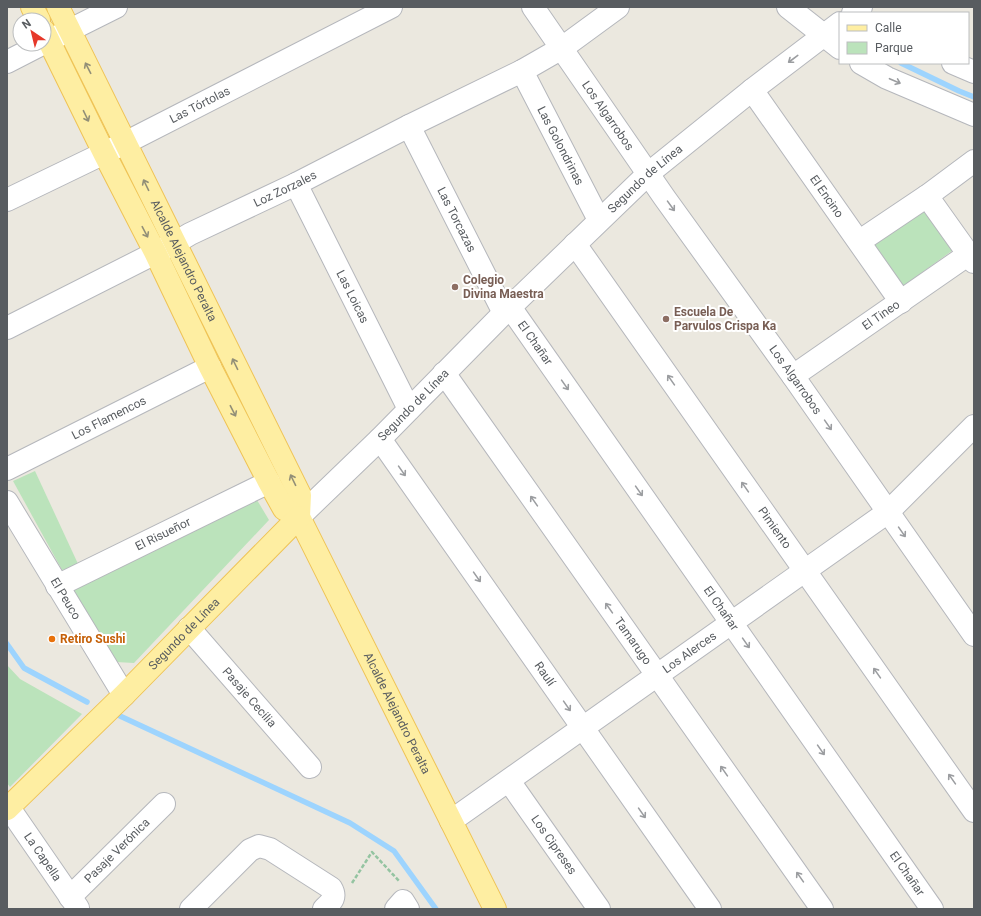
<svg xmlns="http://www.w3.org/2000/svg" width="981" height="916" font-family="Roboto,sans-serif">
	<rect width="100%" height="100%" fill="#ebe8df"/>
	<g fill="#bbe3bb">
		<polygon points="921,207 953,250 902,287 867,242"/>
		<polygon points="35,471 79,566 62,570 13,481"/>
		<polygon points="257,500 269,520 134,663 116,662 71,589"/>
		<polygon points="7,665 20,679 82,714 10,787 7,783"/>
	</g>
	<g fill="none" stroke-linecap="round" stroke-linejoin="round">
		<g stroke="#9dd4fe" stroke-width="5.5">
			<polyline points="901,63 959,91 974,97"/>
			<polyline points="7,644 24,668 87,702"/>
			<polyline points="120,716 350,823 394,851 436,909"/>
		</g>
		<g stroke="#b5b7bc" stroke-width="24">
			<g id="minor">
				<path id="s1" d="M533,7L664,197L793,376L974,635"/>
				<polyline points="788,7 840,48"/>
				<polyline points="853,13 861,7"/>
				<polyline points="52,39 116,7"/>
				<polyline points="7,62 42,44"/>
				<polyline points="861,63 887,78 974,115"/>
				<polyline points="953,63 974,72"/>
				<path id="s2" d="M522,71L599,220"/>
				<path id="s3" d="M752,90L901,302"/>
				<path id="s4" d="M409,126L504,313"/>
				<path id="s5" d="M296,184L409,409"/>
				<polyline points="927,196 974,262"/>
				<path id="s6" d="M7,200L125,143L391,7"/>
				<polyline points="860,241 927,196 974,161"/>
				<path id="s7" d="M575,244L974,811"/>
				<path id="s8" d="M510,307L932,909"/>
				<path id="s9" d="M7,328L175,243L190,234L296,184L409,126L522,71L562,48L618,7"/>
				<path id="s10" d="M444,373L822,909"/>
				<path id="s11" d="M793,376L969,254"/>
				<path id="s12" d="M380,439L710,909"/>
				<path id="s13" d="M7,469L210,367"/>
				<path id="s14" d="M7,502L124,695"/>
				<path id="s15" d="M299,517L380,439L504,313L649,173L752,90L840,23"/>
				<path id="s16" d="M57,586L269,482"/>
				<path id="s17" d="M189,628L310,767"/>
				<path id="s18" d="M509,781L599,909"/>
				<path id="s19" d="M7,805L78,908"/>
				<path id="s20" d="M451,821L888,512L974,426"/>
				<path id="s21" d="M70,897L164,804"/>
				<path d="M191,909L250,850L259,846L270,849L331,888C337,898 331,902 324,909"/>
				<polyline points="396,909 403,901 408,909"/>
			</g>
		</g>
		<g stroke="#efc355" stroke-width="24">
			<g id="major">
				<polyline points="32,7 39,20"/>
				<path id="s22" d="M58,7L300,495L299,517L495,909"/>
				<polyline points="44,31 104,153 155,252 210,367 269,482 284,509 299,517"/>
				<path id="s23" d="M7,809L124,695L299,517"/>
			</g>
		</g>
		<polyline stroke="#94c4a1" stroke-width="2.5" stroke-dasharray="4 2" stroke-linecap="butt" points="352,883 372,852 400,882"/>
		<use href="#minor" stroke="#fff" stroke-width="22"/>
		<use href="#major" stroke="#feeea2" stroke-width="22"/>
	</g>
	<defs><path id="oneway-shaft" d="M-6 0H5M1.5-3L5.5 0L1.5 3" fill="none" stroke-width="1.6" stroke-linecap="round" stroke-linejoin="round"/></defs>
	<g stroke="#9b9da0">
		<use href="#oneway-shaft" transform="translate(793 59) rotate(143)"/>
		<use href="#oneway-shaft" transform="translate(895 81) rotate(23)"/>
		<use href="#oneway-shaft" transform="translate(671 206) rotate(54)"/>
		<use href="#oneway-shaft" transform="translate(671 380) rotate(-125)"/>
		<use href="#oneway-shaft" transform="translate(565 385) rotate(55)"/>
		<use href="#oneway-shaft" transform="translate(828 425) rotate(55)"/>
		<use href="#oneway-shaft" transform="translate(402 471) rotate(55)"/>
		<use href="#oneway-shaft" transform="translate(745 487) rotate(-125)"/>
		<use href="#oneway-shaft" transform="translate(639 491) rotate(55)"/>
		<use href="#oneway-shaft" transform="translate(534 501) rotate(-125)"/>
		<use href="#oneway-shaft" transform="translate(902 532) rotate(55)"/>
		<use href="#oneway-shaft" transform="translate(477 577) rotate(55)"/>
		<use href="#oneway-shaft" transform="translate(609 608) rotate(-125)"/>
		<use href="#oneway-shaft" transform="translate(746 643) rotate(55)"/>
		<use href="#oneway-shaft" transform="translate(877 673) rotate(-125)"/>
		<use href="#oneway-shaft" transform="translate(567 706) rotate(55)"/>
		<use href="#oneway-shaft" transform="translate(821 750) rotate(55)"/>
		<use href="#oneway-shaft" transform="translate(724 771) rotate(-125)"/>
		<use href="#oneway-shaft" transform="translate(952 779) rotate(-125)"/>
		<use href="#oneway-shaft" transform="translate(642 813) rotate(55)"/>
		<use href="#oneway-shaft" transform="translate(800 877) rotate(-125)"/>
	</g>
	<g stroke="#928f77">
		<use href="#oneway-shaft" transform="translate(88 68) rotate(-117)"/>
		<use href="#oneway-shaft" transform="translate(86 116) rotate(64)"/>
		<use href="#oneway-shaft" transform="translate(146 185) rotate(-116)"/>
		<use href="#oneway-shaft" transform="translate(145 232) rotate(62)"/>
		<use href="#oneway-shaft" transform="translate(235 364) rotate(-116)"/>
		<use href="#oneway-shaft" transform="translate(233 411) rotate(63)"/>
		<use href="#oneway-shaft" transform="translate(293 480) rotate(-116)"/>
	</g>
	<g fill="#8d6e63" stroke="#fff" stroke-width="1.5">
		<circle cx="455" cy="287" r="4"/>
		<circle cx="666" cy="319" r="4"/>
	</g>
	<circle fill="#e8710a" stroke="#fff" stroke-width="1.5" cx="52" cy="639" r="4"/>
	<g text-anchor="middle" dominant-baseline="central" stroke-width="4" stroke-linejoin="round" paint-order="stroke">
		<g font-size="12" fill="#585c60" stroke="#fff">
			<text stroke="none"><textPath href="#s6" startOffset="215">Las Tórtolas</textPath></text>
			<text stroke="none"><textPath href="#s1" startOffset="132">Los Algarrobos</textPath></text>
			<text stroke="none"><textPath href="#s2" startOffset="84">Las Golondrinas</textPath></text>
			<text stroke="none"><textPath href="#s15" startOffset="484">Segundo de Línea</textPath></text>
			<text stroke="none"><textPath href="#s9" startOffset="311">Loz Zorzales</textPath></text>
			<text stroke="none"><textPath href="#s3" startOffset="130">El Encino</textPath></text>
			<text stroke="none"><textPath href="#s4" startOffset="105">Las Torcazas</textPath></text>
			<text stroke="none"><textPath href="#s22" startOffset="283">Alcalde Alejandro Peralta</textPath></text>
			<text stroke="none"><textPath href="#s5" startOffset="126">Las Loicas</textPath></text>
			<text stroke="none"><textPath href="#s11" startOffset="107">El Tineo</textPath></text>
			<text stroke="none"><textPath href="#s8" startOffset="44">El Chañar</textPath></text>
			<text stroke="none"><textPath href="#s1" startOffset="456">Los Algarrobos</textPath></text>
			<text stroke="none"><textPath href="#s15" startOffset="160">Segundo de Línea</textPath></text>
			<text stroke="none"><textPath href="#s13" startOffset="114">Los Flamencos</textPath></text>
			<text stroke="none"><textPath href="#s7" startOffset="347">Pimiento</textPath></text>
			<text stroke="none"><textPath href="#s16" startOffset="118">El Risueñor</textPath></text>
			<text stroke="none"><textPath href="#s14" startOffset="113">El Peuco</textPath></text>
			<text stroke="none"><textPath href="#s8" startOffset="368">El Chañar</textPath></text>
			<text stroke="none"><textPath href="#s23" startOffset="249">Segundo de Línea</textPath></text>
			<text stroke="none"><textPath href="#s10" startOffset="328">Tamarugo</textPath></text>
			<text stroke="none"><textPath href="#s20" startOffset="292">Los Alerces</textPath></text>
			<text stroke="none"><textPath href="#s12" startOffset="287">Raulí</textPath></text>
			<text stroke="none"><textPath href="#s17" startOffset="92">Pasaje Cecilia</textPath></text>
			<text stroke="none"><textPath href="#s22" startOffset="786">Alcalde Alejandro Peralta</textPath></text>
			<text stroke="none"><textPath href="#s18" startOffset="78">Los Cipreses</textPath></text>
			<text stroke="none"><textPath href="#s21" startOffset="66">Pasaje Verónica</textPath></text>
			<text stroke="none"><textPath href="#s19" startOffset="63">La Capella</textPath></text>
			<text stroke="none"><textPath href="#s8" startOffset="692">El Chañar</textPath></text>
		</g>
		<g font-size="12" font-weight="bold" fill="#785e54" stroke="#fff" text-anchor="start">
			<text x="463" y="280">Colegio<tspan x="463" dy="14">Divina Maestra</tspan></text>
			<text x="674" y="312">Escuela De<tspan x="674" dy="14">Parvulos Crispa Ka</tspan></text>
		</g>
		<g font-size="12" font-weight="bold" fill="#c56008" stroke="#fff" text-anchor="start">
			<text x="60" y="639">Retiro Sushi</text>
		</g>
	</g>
	<rect width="981" height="916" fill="none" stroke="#585c60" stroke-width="16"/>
	<rect x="839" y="12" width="130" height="52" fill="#ffffff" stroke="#bcbebf"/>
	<rect x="847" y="25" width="20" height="6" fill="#feeea2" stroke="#bcbebf"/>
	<text x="875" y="32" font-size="12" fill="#585c60">Calle</text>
	<rect x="847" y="42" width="20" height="12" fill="#bbe3bb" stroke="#bcbebf"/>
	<text x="875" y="52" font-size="12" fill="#585c60">Parque</text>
	<g transform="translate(32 32) rotate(325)"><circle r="19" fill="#ffffff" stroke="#bcbebf"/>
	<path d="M0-3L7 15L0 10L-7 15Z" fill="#e6382a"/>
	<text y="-6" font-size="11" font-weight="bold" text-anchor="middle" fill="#585c60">N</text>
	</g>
</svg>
